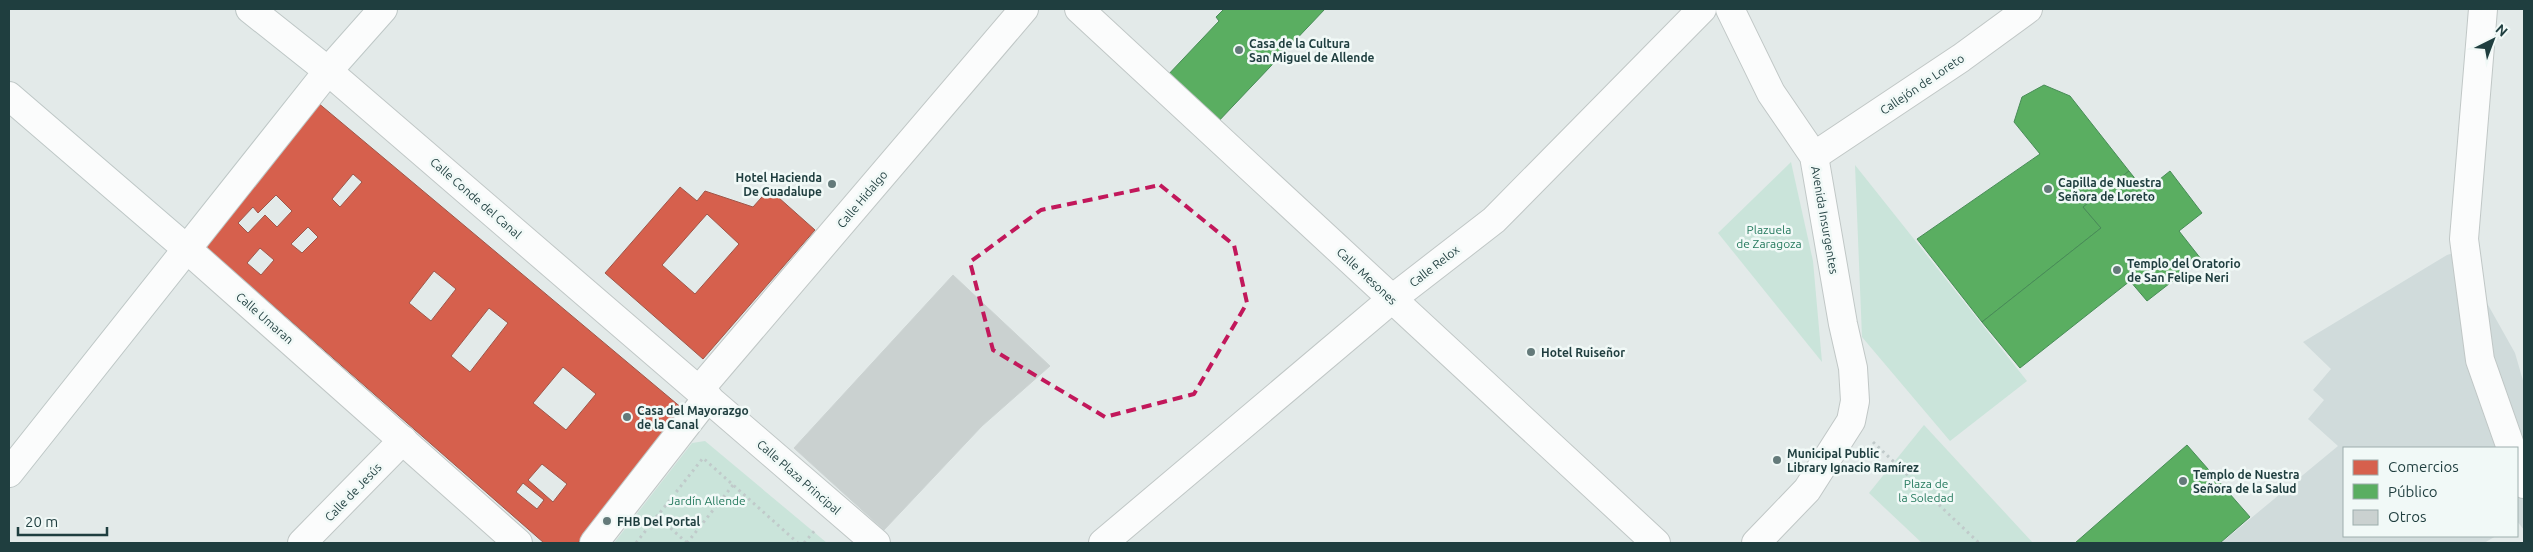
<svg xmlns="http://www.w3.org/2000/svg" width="2533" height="552" font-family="Ubuntu,sans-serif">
	<rect width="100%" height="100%" fill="#e3eae9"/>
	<polygon fill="#d0dbdb" points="2476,246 2478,287 2515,353 2524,384 2524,530 2517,521 2517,448 2344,448 2344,536 2496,536 2484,543 2221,543 2338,446 2308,419 2324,400 2313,390 2331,369 2303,342 2447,255"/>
	<g fill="#cae4da">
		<polygon points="1791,162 1813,261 1822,362 1718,233"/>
		<polygon points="1855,165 2027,381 1950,441 1862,337"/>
		<polygon points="1924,425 2033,543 1922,543 1869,493"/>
		<polygon points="705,441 827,543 614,543 692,443"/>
	</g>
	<g fill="#d6604d" stroke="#9f5649" fill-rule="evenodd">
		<path d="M317,102L683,409L620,487L578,543H544L204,245ZM353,174L362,182L340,207L332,199ZM276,195L292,211L277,227L265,215L248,233L238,223L253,207L258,213ZM308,227L318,237L302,253L291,244ZM260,248L274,260L261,275L247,263ZM434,271L456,289L431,321L409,303ZM489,308L508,323L470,372L451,356ZM563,367L596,394L566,430L533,403ZM542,464L567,484L553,502L528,480ZM523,483L544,500L537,509L516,492Z"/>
		<path d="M680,187L697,201L705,191L753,207L769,189L815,230L703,359L605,273ZM707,214L739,244L695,294L662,265Z"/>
	</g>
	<g fill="#5aae61" stroke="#488c57">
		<polygon points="1224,9 1325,9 1215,125 1165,78 1219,21 1216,17"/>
		<polygon points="2044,85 2070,96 2129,171 2083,207 2101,228 1982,322 1917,239 2040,154 2014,122 2022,97"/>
		<polygon points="2129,171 2145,191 2170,171 2202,213 2179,231 2201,259 2147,301 2130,281 2020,368 1982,322 2101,228 2083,207"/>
		<polygon points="2187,445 2250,517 2220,543 2075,543"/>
	</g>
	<polygon fill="#cad1d0" stroke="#ccd3d2" points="953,275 1050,366 982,426 884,530 794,448"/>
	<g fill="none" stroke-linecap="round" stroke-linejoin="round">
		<g stroke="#c0c7c6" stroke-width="30">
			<g id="street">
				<polyline points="1079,9 1656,543"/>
				<polyline points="1730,9 1771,93 1814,156 1843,324 1853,368 1855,401 1851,421 1807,490 1756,543"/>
				<polyline points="2483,9 2464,239 2480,360 2511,448"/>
				<polyline points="328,71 876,543"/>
				<polyline points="1814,156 1961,58 2028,9"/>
				<polyline points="188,250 518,543"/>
				<polyline points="699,390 1024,9"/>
				<polyline points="2517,463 2524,484"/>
				<polyline points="302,543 403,440"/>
				<polyline points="594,543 708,397"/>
				<polyline points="1103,543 1392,299 1494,220 1702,9"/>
			</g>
		</g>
		<g stroke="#bec7c6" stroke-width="30">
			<g id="secondary">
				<polyline points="250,9 328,71"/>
				<polyline points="9,96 188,250"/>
				<polyline points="9,473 328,71 383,9"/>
			</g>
		</g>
		<g stroke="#c0caca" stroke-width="3" stroke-dasharray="2.5 4" stroke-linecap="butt">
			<polyline points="1873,442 1979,543"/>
			<polyline points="656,515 687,543"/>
			<polyline points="636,543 703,458 798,543"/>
			<polyline points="687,543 733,485"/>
			<polyline points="804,543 816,529"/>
		</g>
		<use href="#street" stroke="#fbfcfc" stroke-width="28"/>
		<use href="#secondary" stroke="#fbfcfc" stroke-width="28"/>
	</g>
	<path fill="none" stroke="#c2185b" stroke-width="4" stroke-dasharray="10 6" stroke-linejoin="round" d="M1160,185L1234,245L1247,303L1194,394L1105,417L993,350L970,262L1041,210Z"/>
	<g fill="#647a7a" stroke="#f1f9f7" stroke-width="2">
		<circle cx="1239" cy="50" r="5"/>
		<circle cx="832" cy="184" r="5"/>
		<circle cx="2048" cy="189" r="5"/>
		<circle cx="2117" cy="270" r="5"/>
		<circle cx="1531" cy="352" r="5"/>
		<circle cx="627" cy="417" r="5"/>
		<circle cx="1777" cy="460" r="5"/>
		<circle cx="2183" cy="481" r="5"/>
		<circle cx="607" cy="521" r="5"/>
	</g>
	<g text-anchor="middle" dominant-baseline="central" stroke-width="5" stroke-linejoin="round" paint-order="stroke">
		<g font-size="12" font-weight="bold" fill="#1f3e3f" stroke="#f1f9f7" text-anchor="start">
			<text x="1249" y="43">Casa de la Cultura<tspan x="1249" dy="14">San Miguel de Allende</tspan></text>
			<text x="822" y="177" text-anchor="end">Hotel Hacienda<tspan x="822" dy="14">De Guadalupe</tspan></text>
			<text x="2058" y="182">Capilla de Nuestra<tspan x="2058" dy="14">Señora de Loreto</tspan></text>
			<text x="2127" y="263">Templo del Oratorio<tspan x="2127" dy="14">de San Felipe Neri</tspan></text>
			<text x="1541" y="352">Hotel Ruiseñor</text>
			<text x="637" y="410">Casa del Mayorazgo<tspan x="637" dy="14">de la Canal</tspan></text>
			<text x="1787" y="453">Municipal Public<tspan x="1787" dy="14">Library Ignacio Ramírez</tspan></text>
			<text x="2193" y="474">Templo de Nuestra<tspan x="2193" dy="14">Señora de la Salud</tspan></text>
			<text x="617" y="521">FHB Del Portal</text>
		</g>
		<g font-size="12" fill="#1f3e3f" stroke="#f1f9f7">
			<text transform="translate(1922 84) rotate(-34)">Callejón de Loreto</text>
			<text transform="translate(476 198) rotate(41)">Calle Conde del Canal</text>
			<text transform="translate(862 199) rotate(-50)">Calle Hidalgo</text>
			<text transform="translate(1825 220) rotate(80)">Avenida Insurgentes</text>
			<text transform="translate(1434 266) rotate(-38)">Calle Relox</text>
			<text transform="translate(1367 276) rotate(43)">Calle Mesones</text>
			<text transform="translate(265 318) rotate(41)">Calle Umaran</text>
			<text transform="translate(799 477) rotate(41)">Calle Plaza Principal</text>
			<text transform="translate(353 492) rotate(-46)">Calle de Jesús</text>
		</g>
		<g font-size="12" fill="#257a5e" stroke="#f1f9f7">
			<text x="1769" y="229">Plazuela<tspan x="1769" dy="14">de Zaragoza</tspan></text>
			<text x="1926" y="483">Plaza de<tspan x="1926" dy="14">la Soledad</tspan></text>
			<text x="707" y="500">Jardín Allende</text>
		</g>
	</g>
	<rect width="2533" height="552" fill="none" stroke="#1f3e3f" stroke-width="20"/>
	<rect x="2343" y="447" width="175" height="90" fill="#f1f9f7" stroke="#9daead"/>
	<rect x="2353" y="460" width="25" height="15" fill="#d6604d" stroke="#9daead"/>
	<text x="2388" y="472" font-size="15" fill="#1f3e3f">Comercios</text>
	<rect x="2353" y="484" width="25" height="15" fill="#5aae61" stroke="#9daead"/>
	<text x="2388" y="497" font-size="15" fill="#1f3e3f">Público</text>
	<rect x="2353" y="510" width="25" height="15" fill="#cad1d0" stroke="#9daead"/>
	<text x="2388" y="522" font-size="15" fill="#1f3e3f">Otros</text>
	<g transform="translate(2493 40) rotate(42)" stroke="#f1f9f7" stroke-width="4" paint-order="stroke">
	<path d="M0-4L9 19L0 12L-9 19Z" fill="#1f3e3f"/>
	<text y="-8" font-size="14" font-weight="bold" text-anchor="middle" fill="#1f3e3f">N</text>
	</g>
	<path d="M18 527v8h89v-8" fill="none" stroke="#1f3e3f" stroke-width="2.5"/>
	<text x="25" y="527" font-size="15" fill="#1f3e3f" stroke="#f1f9f7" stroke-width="4" paint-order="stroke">20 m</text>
</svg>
